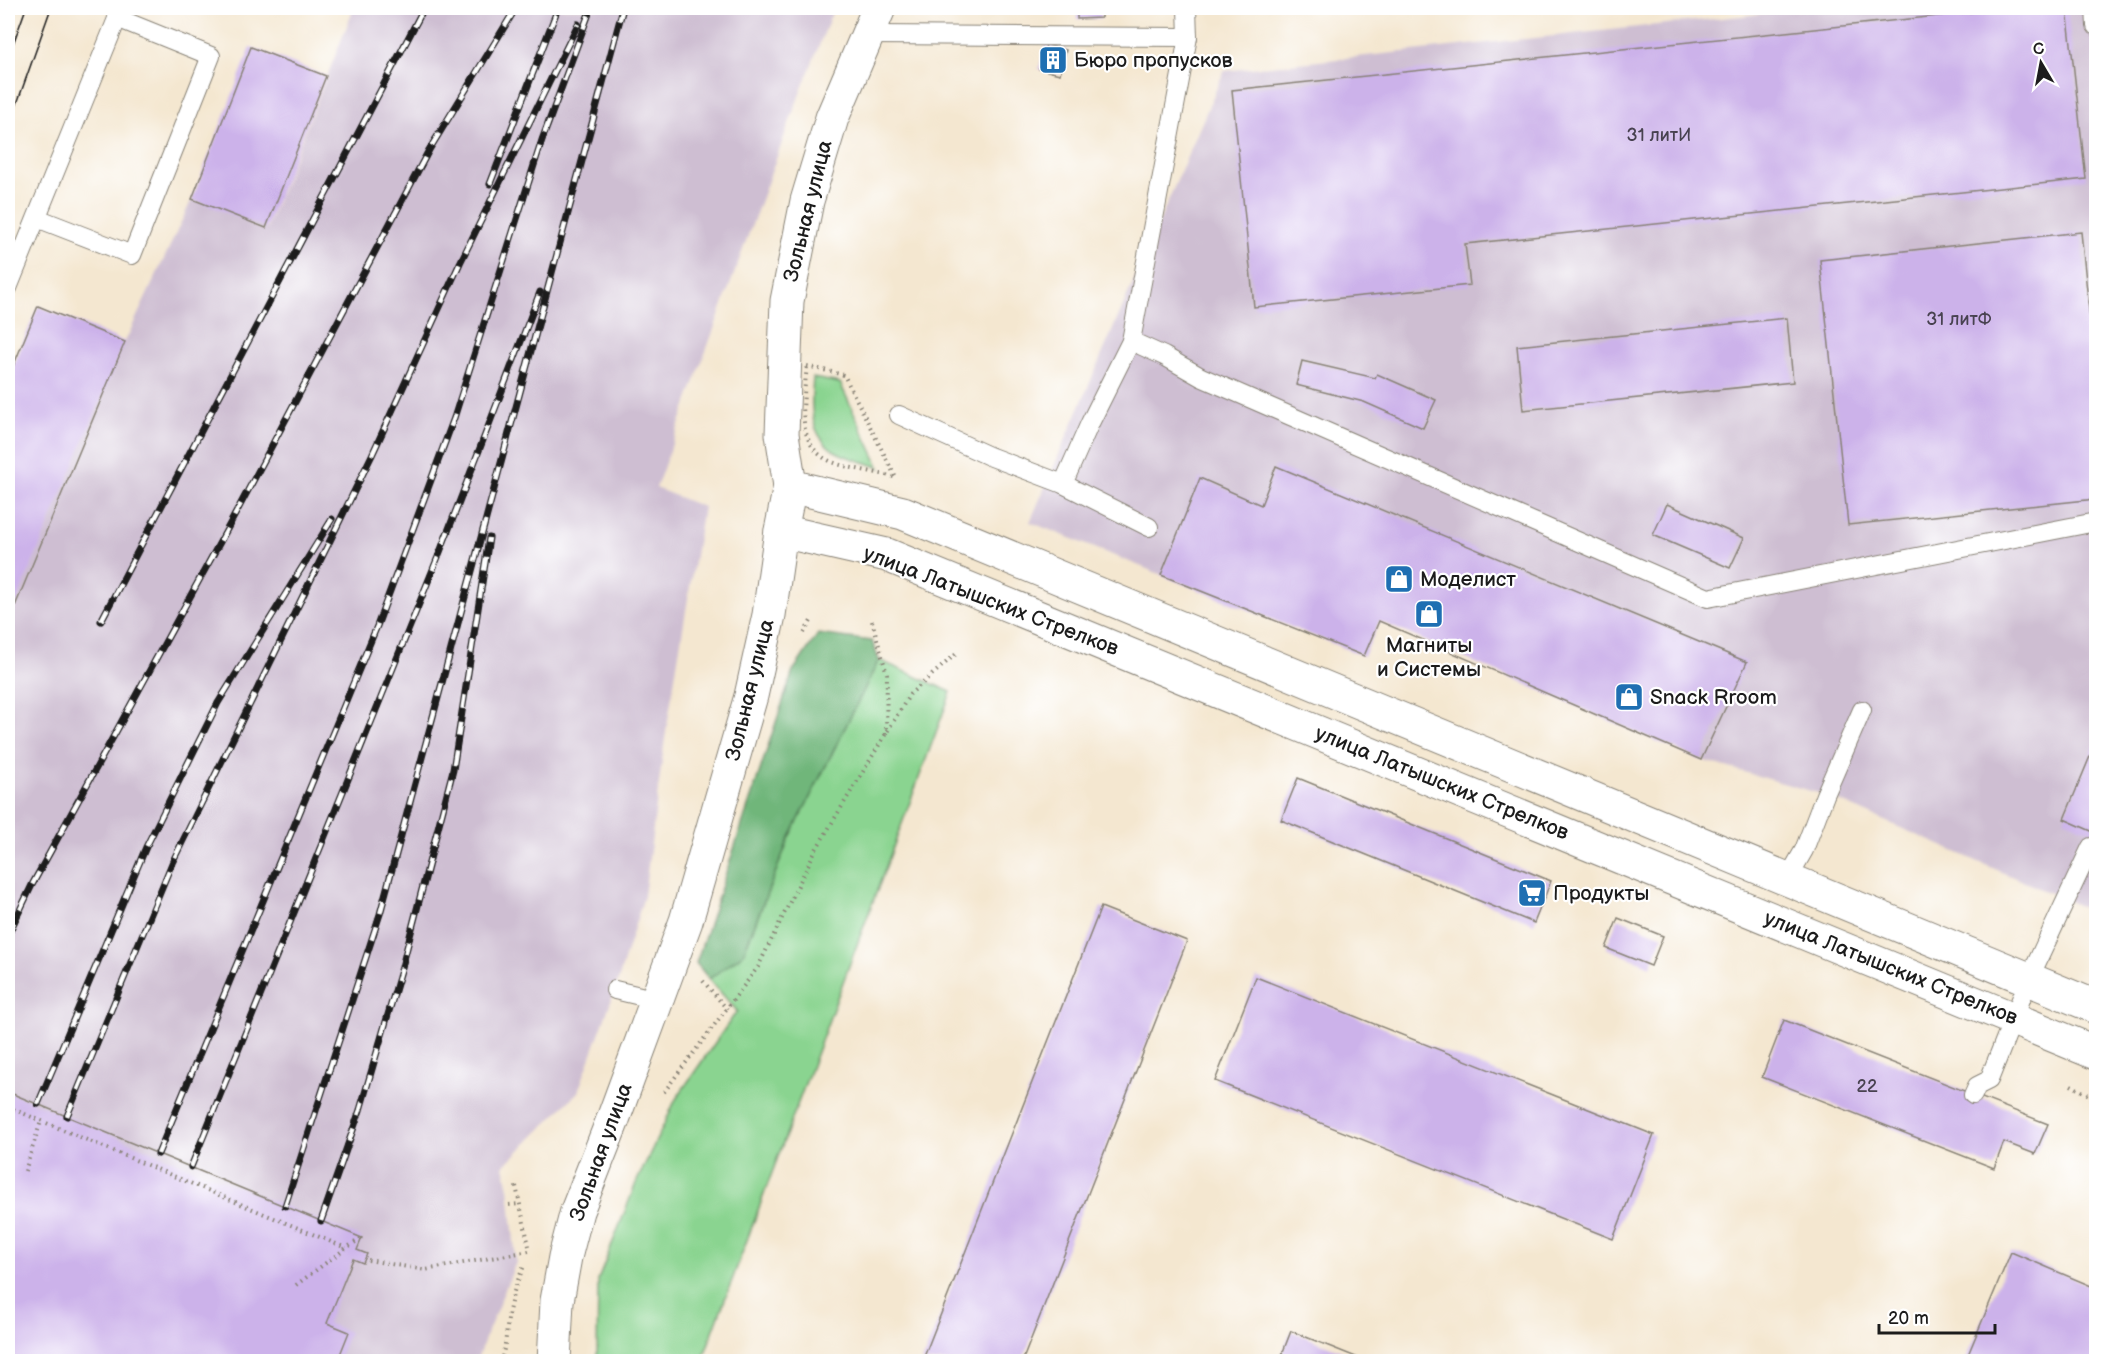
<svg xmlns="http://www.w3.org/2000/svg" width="2104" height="1369" font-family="'Balsamiq Sans',sans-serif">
	<rect width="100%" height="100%" fill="#fff"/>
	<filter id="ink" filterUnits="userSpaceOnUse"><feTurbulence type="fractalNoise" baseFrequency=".0167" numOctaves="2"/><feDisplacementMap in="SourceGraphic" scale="12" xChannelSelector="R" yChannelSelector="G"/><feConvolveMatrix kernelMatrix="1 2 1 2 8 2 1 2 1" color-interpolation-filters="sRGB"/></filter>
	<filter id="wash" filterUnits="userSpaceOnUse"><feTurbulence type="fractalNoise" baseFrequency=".008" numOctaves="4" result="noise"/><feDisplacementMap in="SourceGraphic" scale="24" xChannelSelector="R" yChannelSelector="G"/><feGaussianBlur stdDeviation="1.35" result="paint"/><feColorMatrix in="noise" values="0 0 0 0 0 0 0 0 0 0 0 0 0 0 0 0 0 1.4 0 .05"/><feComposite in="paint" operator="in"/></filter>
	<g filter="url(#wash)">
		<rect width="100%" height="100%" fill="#f4e7d0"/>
		<g fill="#cebed2">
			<polygon points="354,8 834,8 799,96 656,488 703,507 665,738 644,896 615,990 578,1092 504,1166 509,1188 516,1262 476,1361 8,1362 8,623 125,342 192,199 267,228"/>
			<polygon points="1817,8 2096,8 2096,913 1825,795 1701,760 1380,621 1364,656 1030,522 1224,71"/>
		</g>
		<g fill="#8ad490" stroke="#537856" stroke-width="1.5">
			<path d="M813,378L840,383L880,468C866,462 848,459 835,451C808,435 811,404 813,378Z"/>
			<polygon points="879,660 951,692 702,1361 597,1362 598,1280 636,1183 676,1099 737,1011 709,979 743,954 788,841"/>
		</g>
		<polygon fill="#6fb67a" stroke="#46694b" stroke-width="1.5" points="818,634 872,641 879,660 788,841 743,954 709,979 696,963 793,671"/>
		<g id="blocks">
			<g fill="#ccb2ea">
				<polygon points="1077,8 1101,8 1101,18 1077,19"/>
				<polygon points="2014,8 2067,8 2086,179 1465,244 1470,285 1254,307 1232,90"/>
				<polygon points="1046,45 1066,50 1060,74 1039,69"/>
				<polygon points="251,47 326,76 266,228 192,199"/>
				<polygon points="2081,232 2096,379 2096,499 1848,525 1820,260"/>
				<polygon points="38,306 125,342 8,623 8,379"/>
				<polygon points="1787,318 1793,382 1523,410 1517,346"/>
				<polygon points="1302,361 1375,378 1377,374 1436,400 1423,428 1364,402 1296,385"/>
				<polygon points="1276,466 1747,662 1701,760 1379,621 1364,656 1161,575 1200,478 1261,505"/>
				<polygon points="1667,504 1744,538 1730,568 1653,535"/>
				<polygon points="2096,742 2096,833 2064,819"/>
				<polygon points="1298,778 1551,881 1534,923 1281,820"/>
				<polygon points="1101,907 1187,941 1022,1362 922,1362"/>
				<polygon points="1618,918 1663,936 1651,966 1606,948"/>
				<polygon points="1256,977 1654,1135 1613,1239 1215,1081"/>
				<polygon points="1784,1020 2048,1124 2035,1154 2004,1142 1994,1168 1762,1077"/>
				<polygon points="8,1092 362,1238 357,1250 367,1254 363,1263 353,1259 327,1323 349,1332 337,1362 8,1362"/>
				<polygon points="2011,1252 2096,1288 2096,1362 1965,1362"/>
				<polygon points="1291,1331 1366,1361 1366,1362 1279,1362"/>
			</g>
		</g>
	</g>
	<g filter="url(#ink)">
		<use href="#blocks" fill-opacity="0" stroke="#888276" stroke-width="1.5"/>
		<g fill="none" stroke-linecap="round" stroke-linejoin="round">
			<g stroke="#888276" stroke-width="20">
				<g id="lane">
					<polyline points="1187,8 1188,37 1131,341 1164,356 1201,377 1708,598 2096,522"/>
					<polyline points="2095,8 2096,26"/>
					<polyline points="868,35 1188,37"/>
					<polyline points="37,218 132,255 211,56 117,18"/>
					<polyline points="8,288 121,9"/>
					<polyline points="899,415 989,456 1063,484 1149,527"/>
					<polyline points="1063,484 1090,423 1131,341"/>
					<polyline points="1788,878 1804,850 1825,795 1862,710"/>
					<polyline points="615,990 657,1000"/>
					<polyline points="1973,1095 1977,1086 1989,1080 2029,979 2091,847"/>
				</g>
			</g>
			<g stroke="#888276" stroke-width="35">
				<polyline id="street" points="790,486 782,434 787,301 807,201 832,118 879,8"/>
			</g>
			<g stroke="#888276" stroke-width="35">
				<g id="secondary">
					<polyline points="781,531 887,555 2096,1053"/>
					<polyline points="554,1362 557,1301 565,1257 577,1211 612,1122 686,921 751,696 769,615 781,531 790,486 903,513 2096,1007"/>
				</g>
			</g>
			<g stroke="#888276" stroke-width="4" stroke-dasharray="1.5 4.5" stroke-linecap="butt">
				<path d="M807,366L844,375L896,478C876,471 852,470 832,462C793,446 804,399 807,366Z"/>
				<polyline points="872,621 887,674 886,735"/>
				<polyline points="804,633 811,621"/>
				<polyline points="703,981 727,1009"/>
				<polyline points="2071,1085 2096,1099"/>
				<polyline points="664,1092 758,967 815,851 910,694 956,654"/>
				<polyline points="8,1107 346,1248"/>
				<polyline points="25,1171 41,1121"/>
				<polyline points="516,1186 529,1246"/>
				<polyline points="509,1205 520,1204"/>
				<polyline points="368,1260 425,1270 529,1251"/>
				<polyline points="296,1285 346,1248 362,1238"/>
				<path d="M500,1362C506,1347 506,1334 508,1319C510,1300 517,1281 525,1264"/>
			</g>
			<use href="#lane" stroke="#fff" stroke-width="18"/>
			<use href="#street" stroke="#fff" stroke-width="33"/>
			<use href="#secondary" stroke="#fff" stroke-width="33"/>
			<g stroke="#1c1c1c" stroke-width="1.5">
				<polyline points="8,58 26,8"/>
				<polyline points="8,129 51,8"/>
			</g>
			<g stroke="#1c1c1c" stroke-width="7">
				<g id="rail">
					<polyline points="490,184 558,8"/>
					<polyline points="101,621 424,8"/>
					<polyline points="8,935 32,885 237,511 429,150 516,8"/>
					<polyline points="38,1104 146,847 218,703 332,519"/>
					<polyline points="67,1116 172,863 372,455 460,263 578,24"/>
					<polyline points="158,1154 377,626 454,418 542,140 591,8"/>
					<polyline points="191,1167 440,552 540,292"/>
					<polyline points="285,1206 380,914 623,8"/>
					<polyline points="321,1221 360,1110 402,967 453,770 489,538"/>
				</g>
			</g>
			<use href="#rail" stroke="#fff" stroke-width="4.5" stroke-dasharray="14" stroke-linecap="butt"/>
		</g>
	</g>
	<defs>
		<g id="building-square" transform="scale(1.5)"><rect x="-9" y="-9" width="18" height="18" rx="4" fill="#1f6fb2" stroke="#fff"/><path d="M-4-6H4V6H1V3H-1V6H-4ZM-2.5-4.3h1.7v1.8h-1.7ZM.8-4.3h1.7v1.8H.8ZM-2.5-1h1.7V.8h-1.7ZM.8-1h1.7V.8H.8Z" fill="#fff"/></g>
		<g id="shop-square" transform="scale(1.5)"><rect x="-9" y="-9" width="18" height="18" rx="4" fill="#1f6fb2" stroke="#fff"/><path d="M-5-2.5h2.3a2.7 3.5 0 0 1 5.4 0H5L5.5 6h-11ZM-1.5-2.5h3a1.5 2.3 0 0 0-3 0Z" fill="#fff"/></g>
		<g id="supermarket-square" transform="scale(1.5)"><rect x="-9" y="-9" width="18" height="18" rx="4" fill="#1f6fb2" stroke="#fff"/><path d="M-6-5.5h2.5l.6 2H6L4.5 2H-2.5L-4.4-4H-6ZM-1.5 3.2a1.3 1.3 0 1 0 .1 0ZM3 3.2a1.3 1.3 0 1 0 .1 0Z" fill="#fff"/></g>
	</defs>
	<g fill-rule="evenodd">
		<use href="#building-square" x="1053" y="60"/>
		<use href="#shop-square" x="1399" y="579"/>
		<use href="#shop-square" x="1429" y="614"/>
		<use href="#shop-square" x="1629" y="697"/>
		<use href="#supermarket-square" x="1532" y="893"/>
	</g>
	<g text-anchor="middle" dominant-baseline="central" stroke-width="4.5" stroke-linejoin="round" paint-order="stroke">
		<g font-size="18" fill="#484250">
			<text x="1659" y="135">31 литИ</text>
			<text x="1959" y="319">31 литФ</text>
			<text x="1867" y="1086">22</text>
		</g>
		<g font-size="21" fill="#1c1c1c" stroke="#fff" text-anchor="start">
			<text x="1074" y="60">Бюро пропусков</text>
			<text x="1420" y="579">Моделист</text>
			<text x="1429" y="645" text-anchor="middle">Магниты<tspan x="1429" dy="24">и Системы</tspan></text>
			<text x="1650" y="697">Snack Rroom</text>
			<text x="1553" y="893">Продукты</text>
		</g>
		<g font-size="21" fill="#1c1c1c" stroke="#fff">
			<text transform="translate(808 211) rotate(-76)">Зольная улица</text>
			<text transform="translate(991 601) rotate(21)">улица Латышских Стрелков</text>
			<text transform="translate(750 690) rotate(-76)">Зольная улица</text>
			<text transform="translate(1442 783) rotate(22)">улица Латышских Стрелков</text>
			<text transform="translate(1891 968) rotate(22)">улица Латышских Стрелков</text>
			<text transform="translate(601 1152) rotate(-70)">Зольная улица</text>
		</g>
	</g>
	<rect width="2104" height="1369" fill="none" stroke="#fff" stroke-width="30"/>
	<g transform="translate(2041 63) rotate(350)" stroke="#ffffff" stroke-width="4.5" paint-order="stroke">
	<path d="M0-4.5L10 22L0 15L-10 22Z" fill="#1c1c1c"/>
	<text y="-9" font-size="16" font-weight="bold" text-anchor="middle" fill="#1c1c1c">С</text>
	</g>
	<path d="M1879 1324v9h116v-9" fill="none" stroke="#1c1c1c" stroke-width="3"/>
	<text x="1888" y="1324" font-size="18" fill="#1c1c1c" stroke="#ffffff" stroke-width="4.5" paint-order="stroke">20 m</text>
</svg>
